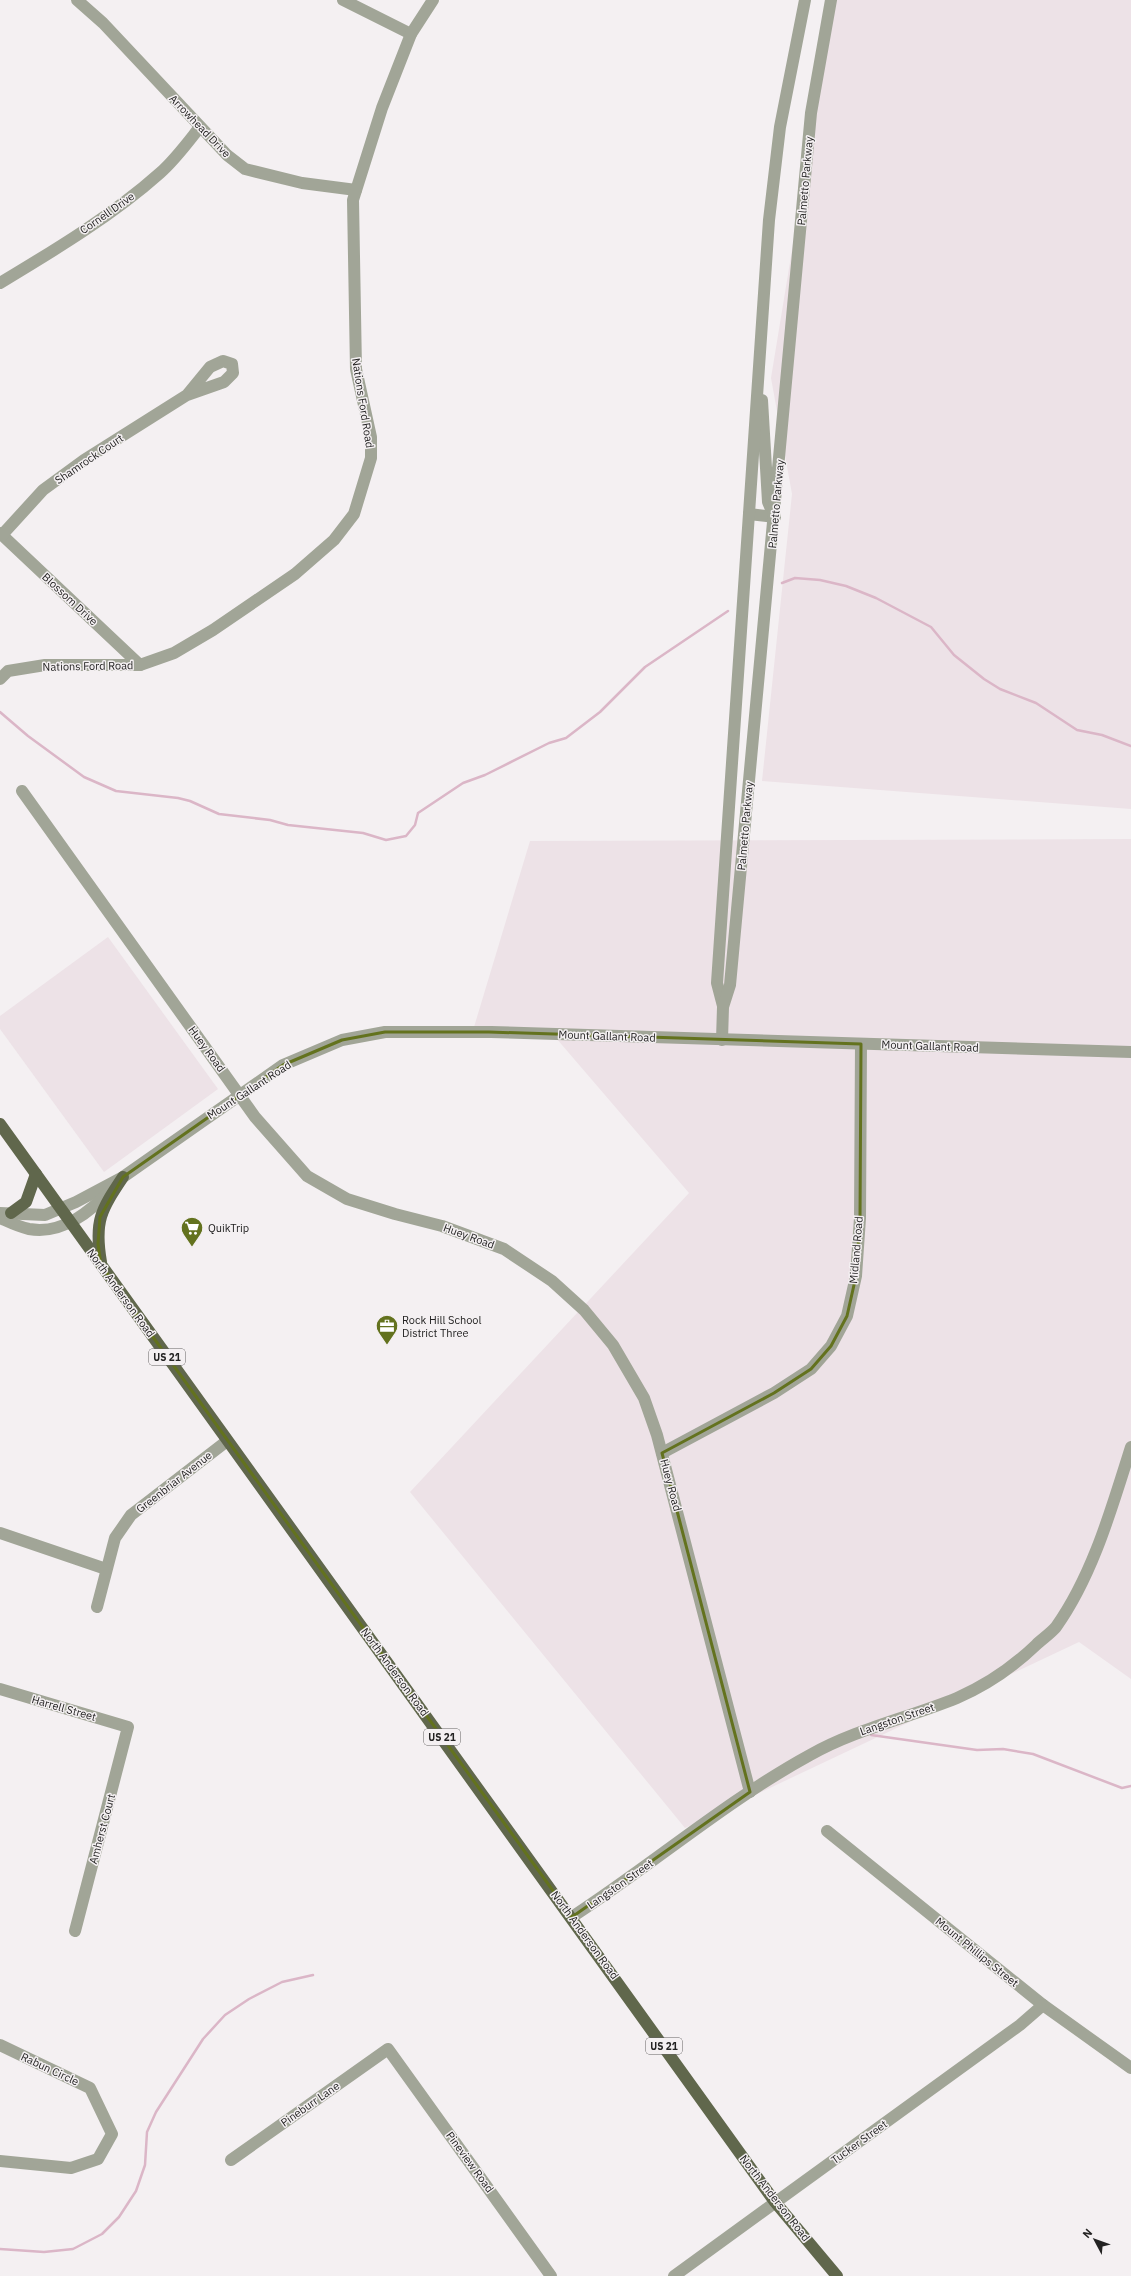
<svg xmlns="http://www.w3.org/2000/svg" width="1131" height="2276" font-family="'IBM Plex Sans',sans-serif">
	<rect width="100%" height="100%" fill="#f4f0f2"/>
	<g fill="#ede2e7">
		<polygon points="833,0 1131,0 1131,809 762,781 792,494 771,378"/>
		<polygon points="1131,839 1131,1679 1079,1642 685,1828 410,1492 689,1193 550,1031 474,1027 530,841"/>
		<polygon points="108,937 218,1089 104,1172 0,1029 0,1016"/>
	</g>
	<g fill="none" stroke-linecap="round" stroke-linejoin="round">
		<g stroke="#dbb6c7" stroke-width="2.5">
			<polyline points="782,583 795,578 820,580 846,586 876,598 931,627 954,655 984,679 1000,689 1036,703 1077,730 1102,735 1131,746"/>
			<polyline points="0,712 28,736 84,777 116,791 178,798 190,801 219,814 270,820 288,825 363,833 386,840 406,836 415,825 418,813 463,783 485,775 549,743 566,738 600,712 645,667 728,611"/>
			<polyline points="871,1735 977,1750 1003,1749 1033,1754 1122,1788 1131,1786"/>
			<polyline points="0,2249 44,2252 73,2249 102,2234 119,2217 136,2191 145,2165 147,2132 156,2112 203,2039 225,2015 249,1999 282,1982 313,1975"/>
		</g>
		<g stroke="#a1a597" stroke-width="12">
			<polyline points="77,0 103,23 227,155 245,169 302,183 356,190"/>
			<polyline points="343,0 411,34"/>
			<path d="M0,283C55,250 113,215 160,173C175,160 188,142 200,127"/>
			<polyline points="762,400 768,502 774,516"/>
			<polyline points="749,514 775,517"/>
			<polyline points="0,533 140,665"/>
			<polyline points="2,535 43,490 84,460 187,395 224,382 233,373 232,364 223,361 210,367 187,395"/>
			<polyline points="0,679 8,671 45,665 140,665 174,653 213,630 295,574 334,540 354,514 371,458 371,437 356,369 353,200 382,108 411,34 433,0"/>
			<polyline points="22,791 255,1117 307,1176 347,1199 395,1214 442,1226 504,1249 552,1281 584,1310 613,1345 644,1398 657,1435 750,1792"/>
			<polyline points="723,1006 717,983 769,220 780,127 805,0"/>
			<polyline points="722,1040 723,1007 730,985 811,113 831,0"/>
			<polyline points="0,1213 45,1215 76,1202 123,1177 283,1065 342,1040 385,1032 491,1032 1131,1052"/>
			<path d="M0,1218C9,1222 19,1227 29,1229C63,1235 91,1211 113,1188"/>
			<polyline points="662,1453 774,1393 811,1369 831,1346 847,1316 856,1276 860,1218 861,1044"/>
			<polyline points="0,1533 106,1569"/>
			<polyline points="97,1607 115,1538 131,1515 227,1441"/>
			<polyline points="0,1689 128,1727 75,1931"/>
			<polyline points="827,1831 1043,2005 1131,2068"/>
			<path d="M572,1917C652,1865 726,1801 810,1755C856,1729 908,1718 957,1698C987,1685 1012,1668 1036,1645C1042,1639 1050,1634 1056,1627C1093,1575 1112,1507 1131,1447"/>
			<polyline points="0,2045 90,2088 112,2134 98,2159 71,2168 0,2161"/>
			<polyline points="231,2160 388,2049 551,2276"/>
			<polyline points="674,2276 1020,2025 1043,2005"/>
		</g>
		<g stroke="#60674c" stroke-width="12">
			<polyline points="0,1124 775,2202 837,2276"/>
			<polyline points="11,1213 26,1202 36,1174"/>
			<path d="M101,1262C94,1221 101,1210 123,1177"/>
		</g>
	</g>
	<path fill="none" stroke="#63721e" stroke-width="3" stroke-linejoin="round" d="M385,1032H489L861,1044L860,1218L856,1276L847,1316L831,1346L811,1369L774,1393L662,1453L750,1792L572,1917L101,1265L98,1244L100,1217L123,1177L283,1065L342,1040Z"/>
	<defs>
		<g id="supermarket-pin" transform="scale(1.15)"><path d="M0 17L-7.5 6A9.5 9.5 0 1 1 7.5 6Z" fill="#63721e" stroke="#f4f0f2"/><path d="M-6-5.5h2.5l.6 2H6L4.5 2H-2.5L-4.4-4H-6ZM-1.5 3.2a1.3 1.3 0 1 0 .1 0ZM3 3.2a1.3 1.3 0 1 0 .1 0Z" fill="#fff"/></g>
		<g id="office-pin" transform="scale(1.15)"><path d="M0 17L-7.5 6A9.5 9.5 0 1 1 7.5 6Z" fill="#63721e" stroke="#f4f0f2"/><path d="M-6-3h4V-5.5h4V-3h4V5H-6ZM-1-4.5V-3h2v-1.5ZM-6 0V1H6V0Z" fill="#fff"/></g>
	</defs>
	<g fill-rule="evenodd">
		<use href="#supermarket-pin" x="192" y="1228"/>
		<use href="#office-pin" x="387" y="1326"/>
	</g>
	<g text-anchor="middle" dominant-baseline="central" stroke-width="3" stroke-linejoin="round" paint-order="stroke">
		<g fill="#f4f0f2" stroke="#626060" stroke-width="1">
			<rect x="149" y="1349" width="36" height="16" rx="3"/>
			<rect x="424" y="1729" width="36" height="16" rx="3"/>
			<rect x="646" y="2038" width="36" height="16" rx="3"/>
		</g>
		<g font-size="10" font-weight="bold" fill="#232222">
			<text x="167" y="1357">US 21</text>
			<text x="442" y="1737">US 21</text>
			<text x="664" y="2046">US 21</text>
		</g>
		<g font-size="11" fill="#232222" stroke="#f4f0f2">
			<text transform="translate(200 126) rotate(46)">Arrowhead Drive</text>
			<text transform="translate(805 181) rotate(-85)">Palmetto Parkway</text>
			<text transform="translate(107 213) rotate(-35)">Cornell Drive</text>
			<text transform="translate(363 403) rotate(81)">Nations Ford Road</text>
			<text transform="translate(89 459) rotate(-34)">Shamrock Court</text>
			<text transform="translate(776 504) rotate(-85)">Palmetto Parkway</text>
			<text transform="translate(70 599) rotate(43)">Blossom Drive</text>
			<text transform="translate(88 666) rotate(-1)">Nations Ford Road</text>
			<text transform="translate(745 826) rotate(-85)">Palmetto Parkway</text>
			<text transform="translate(607 1036) rotate(2)">Mount Gallant Road</text>
			<text transform="translate(930 1046) rotate(2)">Mount Gallant Road</text>
			<text transform="translate(207 1049) rotate(54)">Huey Road</text>
			<text transform="translate(249 1090) rotate(-33)">Mount Gallant Road</text>
			<text transform="translate(469 1236) rotate(20)">Huey Road</text>
			<text transform="translate(856 1250) rotate(-85)">Midland Road</text>
			<text transform="translate(121 1293) rotate(54)">North Anderson Road</text>
			<text transform="translate(174 1482) rotate(-38)">Greenbriar Avenue</text>
			<text transform="translate(671 1485) rotate(75)">Huey Road</text>
			<text transform="translate(395 1672) rotate(54)">North Anderson Road</text>
			<text transform="translate(64 1708) rotate(16)">Harrell Street</text>
			<text transform="translate(897 1719) rotate(-19)">Langston Street</text>
			<text transform="translate(102 1829) rotate(-75)">Amherst Court</text>
			<text transform="translate(620 1884) rotate(-35)">Langston Street</text>
			<text transform="translate(585 1935) rotate(54)">North Anderson Road</text>
			<text transform="translate(977 1952) rotate(39)">Mount Phillips Street</text>
			<text transform="translate(50 2069) rotate(25)">Rabun Circle</text>
			<text transform="translate(310 2104) rotate(-35)">Pineburr Lane</text>
			<text transform="translate(859 2142) rotate(-36)">Tucker Street</text>
			<text transform="translate(470 2162) rotate(54)">Pineview Road</text>
			<text transform="translate(775 2198) rotate(52)">North Anderson Road</text>
		</g>
		<g font-size="11" fill="#232222" stroke="#f4f0f2" text-anchor="start">
			<text x="208" y="1228">QuikTrip</text>
			<text x="402" y="1320">Rock Hill School<tspan x="402" dy="13">District Three</tspan></text>
		</g>
	</g>
	<g transform="translate(1095 2240) rotate(311)" stroke="#f4f0f2" stroke-width="3" paint-order="stroke">
	<path d="M0-3L7 15L0 10L-7 15Z" fill="#232222"/>
	<text y="-6" font-size="11" font-weight="bold" text-anchor="middle" fill="#232222">N</text>
	</g>
</svg>
